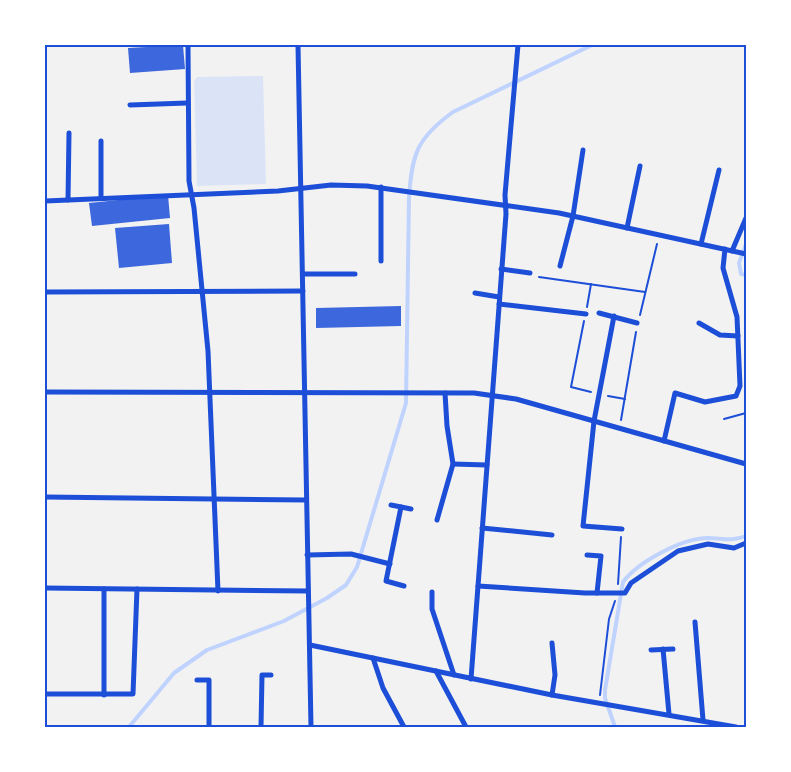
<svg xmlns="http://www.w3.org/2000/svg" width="791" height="772" font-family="Montserrat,sans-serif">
	<rect width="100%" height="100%" fill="#f2f2f2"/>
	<polygon fill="#dbe4f7" points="263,76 266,184 197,186 194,81 197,77"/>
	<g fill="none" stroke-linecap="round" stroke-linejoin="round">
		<g stroke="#bfd3fe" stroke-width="4">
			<polyline points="746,244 739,263 741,274 746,275"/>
			<path d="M129,727L174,673L207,650L284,621L327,598L346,585L357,567L406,403L409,197C412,154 417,138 453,112L592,45"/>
			<path d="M615,727L605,698V690L623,582C638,562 682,538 708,538C722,538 731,542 746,536"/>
		</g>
	</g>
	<g fill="#3d67dc">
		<polygon points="183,45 185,69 130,73 128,48"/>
		<polygon points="168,195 170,218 92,226 89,203"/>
		<polygon points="169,224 172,263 119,268 115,228"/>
		<polygon points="401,306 401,326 316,328 316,308"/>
	</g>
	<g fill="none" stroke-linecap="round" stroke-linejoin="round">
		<g stroke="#1d4ed8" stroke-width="2">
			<polyline points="539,277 645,292"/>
			<polyline points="587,307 591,284"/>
			<polyline points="640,315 657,244"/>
			<polyline points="584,321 571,387 591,392"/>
			<polyline points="608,396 625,399"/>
			<polyline points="724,419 746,413"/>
			<polyline points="621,420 636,332"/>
			<polyline points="618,584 621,537"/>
			<polyline points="600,695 609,619 615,601"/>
		</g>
		<g stroke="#1d4ed8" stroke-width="5">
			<polyline points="188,45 189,181 194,208 208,351 218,591"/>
			<polyline points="298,45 311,727"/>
			<polyline points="130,105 187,103"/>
			<polyline points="101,141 101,198"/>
			<polyline points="381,187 381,261"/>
			<polyline points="68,200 69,133"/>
			<polyline points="45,201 278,191 331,185 367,186 559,213 746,254"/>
			<polyline points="627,228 640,166"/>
			<polyline points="701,244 719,170"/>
			<polyline points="732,251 746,218"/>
			<polyline points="560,266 573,216 583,150"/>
			<polyline points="501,269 530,273"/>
			<polyline points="303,274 355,274"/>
			<polyline points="45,292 303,291"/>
			<polyline points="475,293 499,297"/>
			<polyline points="499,304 586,314"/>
			<polyline points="599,313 637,323"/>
			<polyline points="614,316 594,421 583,526 622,529"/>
			<polyline points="699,323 720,335 738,336"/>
			<polyline points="45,392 474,393 516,399 746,464"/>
			<polyline points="664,441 675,393 705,402 736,396 740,386 737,317 723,268 725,249"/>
			<polyline points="453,464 487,465"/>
			<polyline points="45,497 306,500"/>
			<polyline points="391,505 411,509"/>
			<polyline points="401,507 386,581 404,586"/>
			<polyline points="437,520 453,464 447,426 445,393"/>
			<polyline points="482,528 552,535"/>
			<polyline points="307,555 351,554 390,564"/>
			<polyline points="587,555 601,556 597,593"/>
			<polyline points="478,586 585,593 625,593 631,583 678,551 708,544 734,548 746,543"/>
			<polyline points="45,588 308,591"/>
			<polyline points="432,592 432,609 454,675"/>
			<polyline points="695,622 703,720"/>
			<polyline points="552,643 555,675 552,695"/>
			<polyline points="310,645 552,695 736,727"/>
			<polyline points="663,649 669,714"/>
			<polyline points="651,650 673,649"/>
			<polyline points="373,658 383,688 404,727"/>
			<polyline points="436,671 466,727"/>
			<polyline points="471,679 506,214 505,195 518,45"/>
			<polyline points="197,680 209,680 209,727"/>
			<polyline points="45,694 133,694 137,589"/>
			<polyline points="104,695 104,589"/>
			<polyline points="261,727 262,675 271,675"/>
		</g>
	</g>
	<rect width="791" height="772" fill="none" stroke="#ffffff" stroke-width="92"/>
	<rect x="46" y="46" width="699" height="680" fill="none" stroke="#1d4ed8" stroke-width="2"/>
</svg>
